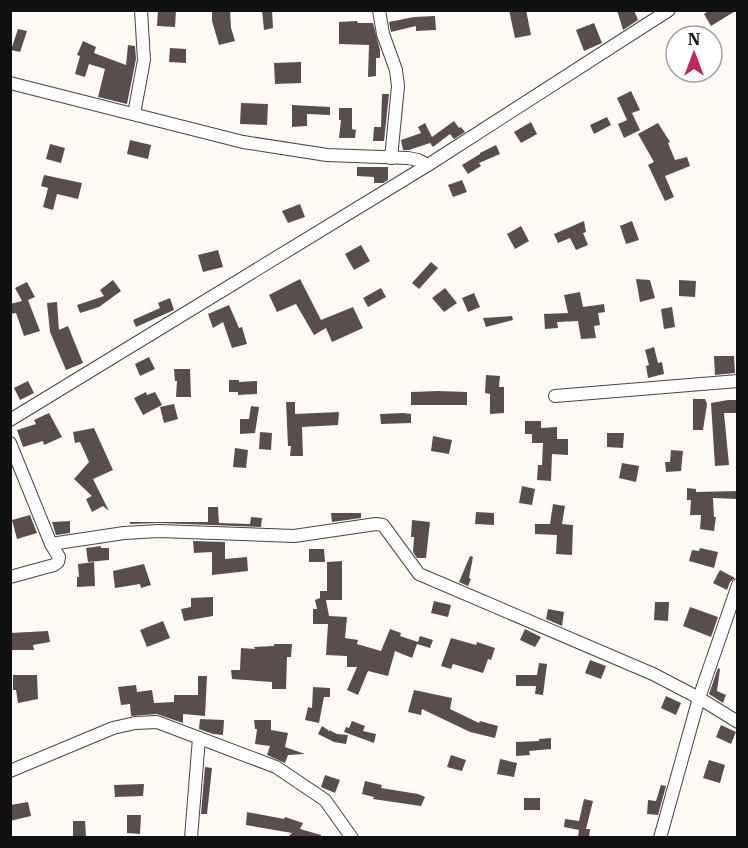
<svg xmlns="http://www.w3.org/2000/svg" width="748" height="848" font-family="'IBM Plex Serif',serif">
	<rect width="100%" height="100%" fill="#fffaf4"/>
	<g fill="#594e4d">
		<polygon points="158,10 176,10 175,27 157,26"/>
		<polygon points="212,10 230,10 231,28 235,41 219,45 212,21"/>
		<polygon points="262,10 272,10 273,28 264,30"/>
		<polygon points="509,10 526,10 531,35 515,38"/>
		<polygon points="617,10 634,10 638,20 623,30"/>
		<polygon points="710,10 737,10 711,26 704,14"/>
		<polygon points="435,16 436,30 416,31 416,26 391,32 389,22 414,17"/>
		<polygon points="357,21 358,23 373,23 380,50 380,58 376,58 376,76 368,77 369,45 339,44 339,22"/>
		<polygon points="594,23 602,43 584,51 576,30"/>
		<polygon points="18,29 27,31 20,52 11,50"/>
		<polygon points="83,41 96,47 94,53 126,65 128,45 135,46 136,59 127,104 98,97 105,69 89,64 85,77 75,74 80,56 77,55"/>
		<polygon points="170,48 186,49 186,63 169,62"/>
		<polygon points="301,62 301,83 275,84 274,63"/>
		<polygon points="631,91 640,110 632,113 640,130 624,138 618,124 627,120 617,98"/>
		<polygon points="382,94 389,94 384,141 373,141 374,127 381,127"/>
		<polygon points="241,103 268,104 267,125 240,124"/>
		<polygon points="292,105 330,107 330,115 307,114 307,126 292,127"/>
		<polygon points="339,108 352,108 352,129 356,130 355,138 339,138 341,120 339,120"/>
		<polygon points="607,117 611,125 594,134 590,125"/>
		<polygon points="454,121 459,128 461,127 465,132 454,139 450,134 433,147 430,143 409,150 403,150 401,140 421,133 418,127 425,123 432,137"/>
		<polygon points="531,122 537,134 521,143 514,132"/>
		<polygon points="658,123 670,142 668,143 675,160 687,157 690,166 665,176 674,197 665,201 648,165 654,162 638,134"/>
		<polygon points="130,140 151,145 148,159 127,154"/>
		<polygon points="50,144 65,148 61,163 46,159"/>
		<polygon points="496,145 500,154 479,163 481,166 468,174 462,165 480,154 480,153"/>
		<polygon points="357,167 388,167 388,180 383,183 374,183 374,177 357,176"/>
		<polygon points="44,175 82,183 78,199 57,194 53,210 43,207 48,188 41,186"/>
		<polygon points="462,180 467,192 453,197 448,185"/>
		<polygon points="300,204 305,217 288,223 282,211"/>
		<polygon points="584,221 586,232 583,233 588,245 576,250 570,238 558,243 554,234"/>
		<polygon points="632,221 639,240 626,244 620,226"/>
		<polygon points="521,226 529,241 515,249 507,234"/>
		<polygon points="361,245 370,261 354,270 345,254"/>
		<polygon points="218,250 223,267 203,272 198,255"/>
		<polygon points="431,262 438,268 419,289 412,283"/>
		<polygon points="300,279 321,320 353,307 363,328 332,342 326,328 314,335 296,304 277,312 269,295"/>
		<polygon points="636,279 650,280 655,298 640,302"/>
		<polygon points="113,280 121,291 99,307 80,313 77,305 104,296 100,290"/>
		<polygon points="679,280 696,281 695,297 679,296"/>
		<polygon points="27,282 35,297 28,300 40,331 24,336 16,313 10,314 10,304 22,301 15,288"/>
		<polygon points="381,288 386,297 368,307 363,298"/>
		<polygon points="445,288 457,303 444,312 432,298"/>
		<polygon points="580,292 583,307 604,304 605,312 598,313 600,325 594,326 596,338 581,339 578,321 557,322 558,328 545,329 544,314 568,313 564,295"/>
		<polygon points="474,293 480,307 468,312 462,298"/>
		<polygon points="170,298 174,310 136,327 133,320 160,308 158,303"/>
		<polygon points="57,302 59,330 68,326 83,363 66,370 50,332 47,303"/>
		<polygon points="229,305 239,328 242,327 247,344 232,348 223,322 213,328 208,314"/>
		<polygon points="672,307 675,327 664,329 661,309"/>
		<polygon points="512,316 513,320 486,327 483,318"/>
		<polygon points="654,347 658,363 662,362 664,374 648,378 646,366 649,365 645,350"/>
		<polygon points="714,356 734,356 735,373 715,375"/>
		<polygon points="149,357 155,369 140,376 135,364"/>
		<polygon points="174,369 190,369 191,397 176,397 177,381 175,381"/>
		<polygon points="486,375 500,376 499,387 504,387 504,413 490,414 490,394 485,393"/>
		<polygon points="229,380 239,380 239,382 257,381 257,394 238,395 238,392 229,392"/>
		<polygon points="28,381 34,393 20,400 14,388"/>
		<polygon points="439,391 467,392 467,405 411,405 411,392"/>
		<polygon points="146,392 147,395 155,392 162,405 143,415 134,398"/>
		<polygon points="693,399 705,399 707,404 703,430 693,430"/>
		<polygon points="728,400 738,400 738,413 724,413 729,465 715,466 711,403"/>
		<polygon points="286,402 295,402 295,414 339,412 338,425 302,427 303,456 290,456 291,446 288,446"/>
		<polygon points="174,404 178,419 164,423 160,407"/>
		<polygon points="251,406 259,407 255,433 240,434 240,419 249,419"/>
		<polygon points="49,413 62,437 44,445 43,441 23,447 17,430 36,424 34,420"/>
		<polygon points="403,413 411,414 411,423 381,424 380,414"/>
		<polygon points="525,421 541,421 541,428 557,427 557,439 568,439 568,455 552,454 551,481 537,480 538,465 542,465 543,443 532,443 532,434 525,434"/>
		<polygon points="94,428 113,470 93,479 109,511 103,506 92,512 86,499 92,496 74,479 89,462 80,442 75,443 73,432"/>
		<polygon points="260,432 272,433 271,450 259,449"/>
		<polygon points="607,433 624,433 623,448 607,447"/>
		<polygon points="433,436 452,440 449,454 431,451"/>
		<polygon points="235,448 248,450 246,468 233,467"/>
		<polygon points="671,450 683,451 681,471 666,472 665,462 670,462"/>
		<polygon points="622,463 639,466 636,482 619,478"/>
		<polygon points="522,486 535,489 532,505 519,503"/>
		<polygon points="687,488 696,489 696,492 738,491 738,499 713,498 714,517 716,517 714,531 700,529 701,515 690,515 691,500 687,500"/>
		<polygon points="553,504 565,506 562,524 573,525 572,555 556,554 557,535 535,534 535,524 550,524"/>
		<polygon points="208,507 218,507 219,523 250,524 251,517 262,518 261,527 159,523 130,524 130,522 208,522"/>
		<polygon points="476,512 494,513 494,525 475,524"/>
		<polygon points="331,513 361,513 361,518 332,522"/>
		<polygon points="30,515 37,533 17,539 12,520"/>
		<polygon points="412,520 430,522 426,558 417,558 413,552 414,537 411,537"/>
		<polygon points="70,521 70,533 56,535 52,522"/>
		<polygon points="193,541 225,542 225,559 247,557 248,571 212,575 212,552 194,553"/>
		<polygon points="101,546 101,548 109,548 109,560 88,562 86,548"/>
		<polygon points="700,548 718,552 714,568 689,561 692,550 699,551"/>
		<polygon points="309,549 324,549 325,562 309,562"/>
		<polygon points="470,556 473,557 469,578 471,579 468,586 459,582"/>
		<polygon points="342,561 342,600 326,600 329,616 347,617 345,638 358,640 357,644 381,651 390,629 401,633 400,636 418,642 420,636 433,640 430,648 417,644 412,658 395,651 388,676 368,671 358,695 347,690 357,667 347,667 347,656 326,655 328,624 313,624 313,609 317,609 315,600 320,598 320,591 327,591 327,562"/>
		<polygon points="94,562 95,586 77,587 77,577 79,577 78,564"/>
		<polygon points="144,564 151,585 141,588 140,584 115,588 113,571"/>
		<polygon points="720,570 735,578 730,582 727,590 713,583"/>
		<polygon points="213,597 213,616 184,621 181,609 191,607 191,598"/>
		<polygon points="434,601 451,605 448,617 431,613"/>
		<polygon points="655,602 669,602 668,621 654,620"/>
		<polygon points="690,607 718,617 711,637 683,626"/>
		<polygon points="548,609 564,612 562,626 546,619"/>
		<polygon points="163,621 170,638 147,647 140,630"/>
		<polygon points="525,629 541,637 535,647 520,640"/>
		<polygon points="48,631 50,642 33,645 34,650 10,650 10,633"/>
		<polygon points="451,638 476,645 477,642 495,648 491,660 488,659 483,673 453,664 451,669 441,666"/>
		<polygon points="274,644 292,644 291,657 287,657 286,689 272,689 272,682 232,679 231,670 240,670 241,648 255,649 254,647 274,646"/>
		<polygon points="590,660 606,666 601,679 585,673"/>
		<polygon points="539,663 547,664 543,695 535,694 536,686 516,686 516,675 537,675"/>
		<polygon points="718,668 720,669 717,691 726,695 723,703 709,694"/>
		<polygon points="13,675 37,675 38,699 18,703 16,690 13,690"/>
		<polygon points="198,676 207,676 205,716 183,714 183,723 157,714 131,716 130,704 121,705 118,687 136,685 137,692 152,690 154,703 174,702 174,695 198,695"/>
		<polygon points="313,687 330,688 330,697 324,697 319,723 305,720 308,707 312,708"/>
		<polygon points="414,690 452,698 450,709 479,723 480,721 498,726 495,738 470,732 422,709 421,715 408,712"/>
		<polygon points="666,696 681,703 676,715 661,708"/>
		<polygon points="200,719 224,720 223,735 213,734 199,729"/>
		<polygon points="254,720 271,720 271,730 288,733 285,747 305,754 288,755 285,763 267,755 270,746 255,744 257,729 255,729"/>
		<polygon points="352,721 365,726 363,731 376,734 374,743 344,732 346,727 349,728"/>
		<polygon points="721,725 736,732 731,744 716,737"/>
		<polygon points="322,726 328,730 328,732 329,730 337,734 348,735 346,744 334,742 318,734"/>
		<polygon points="551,738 551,749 529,751 530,755 516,756 516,742 539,741 539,739"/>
		<polygon points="451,755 466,760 462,771 447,767"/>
		<polygon points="500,759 517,763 514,777 497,774"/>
		<polygon points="709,760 725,765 720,783 703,778"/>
		<polygon points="205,767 212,768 207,814 201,814"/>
		<polygon points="325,775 340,780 335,793 321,787"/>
		<polygon points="365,781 382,785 381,788 418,794 425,797 421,806 373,799 374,797 362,794"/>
		<polygon points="144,784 143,796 115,797 114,785"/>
		<polygon points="661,785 666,786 658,815 647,814 648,800 656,801"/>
		<rect x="524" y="798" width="16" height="12"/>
		<polygon points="584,799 593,801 586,829 590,829 589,837 578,837 579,830 564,827 565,819 579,821"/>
		<polygon points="28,802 31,816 10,821 10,805"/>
		<polygon points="247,812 284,819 285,817 303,823 300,829 321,835 321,837 288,837 292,833 246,825"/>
		<polygon points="127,815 141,815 140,834 127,833"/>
		<polygon points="73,821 85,821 86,837 73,837"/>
	</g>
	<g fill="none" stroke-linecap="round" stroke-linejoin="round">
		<g stroke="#444" stroke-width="14">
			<g id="minor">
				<polyline points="379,10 383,34 396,70 398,86 391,158"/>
				<polyline points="10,83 243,142 327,155 408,158 418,160 428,165"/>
				<polyline points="134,114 144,60 141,10"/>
				<polyline points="555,396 738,381"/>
				<polyline points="10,420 428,165 669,10"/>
				<polyline points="10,443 51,544"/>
				<polyline points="10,577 54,565 58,562 59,557 51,544 124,533 159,531 294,536 376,524 383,525 419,574 653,674 699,698 738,722"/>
				<polyline points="10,771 113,728 135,723 157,722 276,767 325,800 352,838"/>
				<polyline points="191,838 199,738"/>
				<polyline points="660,838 699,698 738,585"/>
			</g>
		</g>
		<use href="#minor" stroke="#fff" stroke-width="12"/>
	</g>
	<rect width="748" height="848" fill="none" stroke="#111111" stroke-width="24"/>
	<g transform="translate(694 54)"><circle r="28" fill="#ffffff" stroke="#a0a0a0" stroke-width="1.5"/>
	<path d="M0-4.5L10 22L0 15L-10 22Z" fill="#c2275b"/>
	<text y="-9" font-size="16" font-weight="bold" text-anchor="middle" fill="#111111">N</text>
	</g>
</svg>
